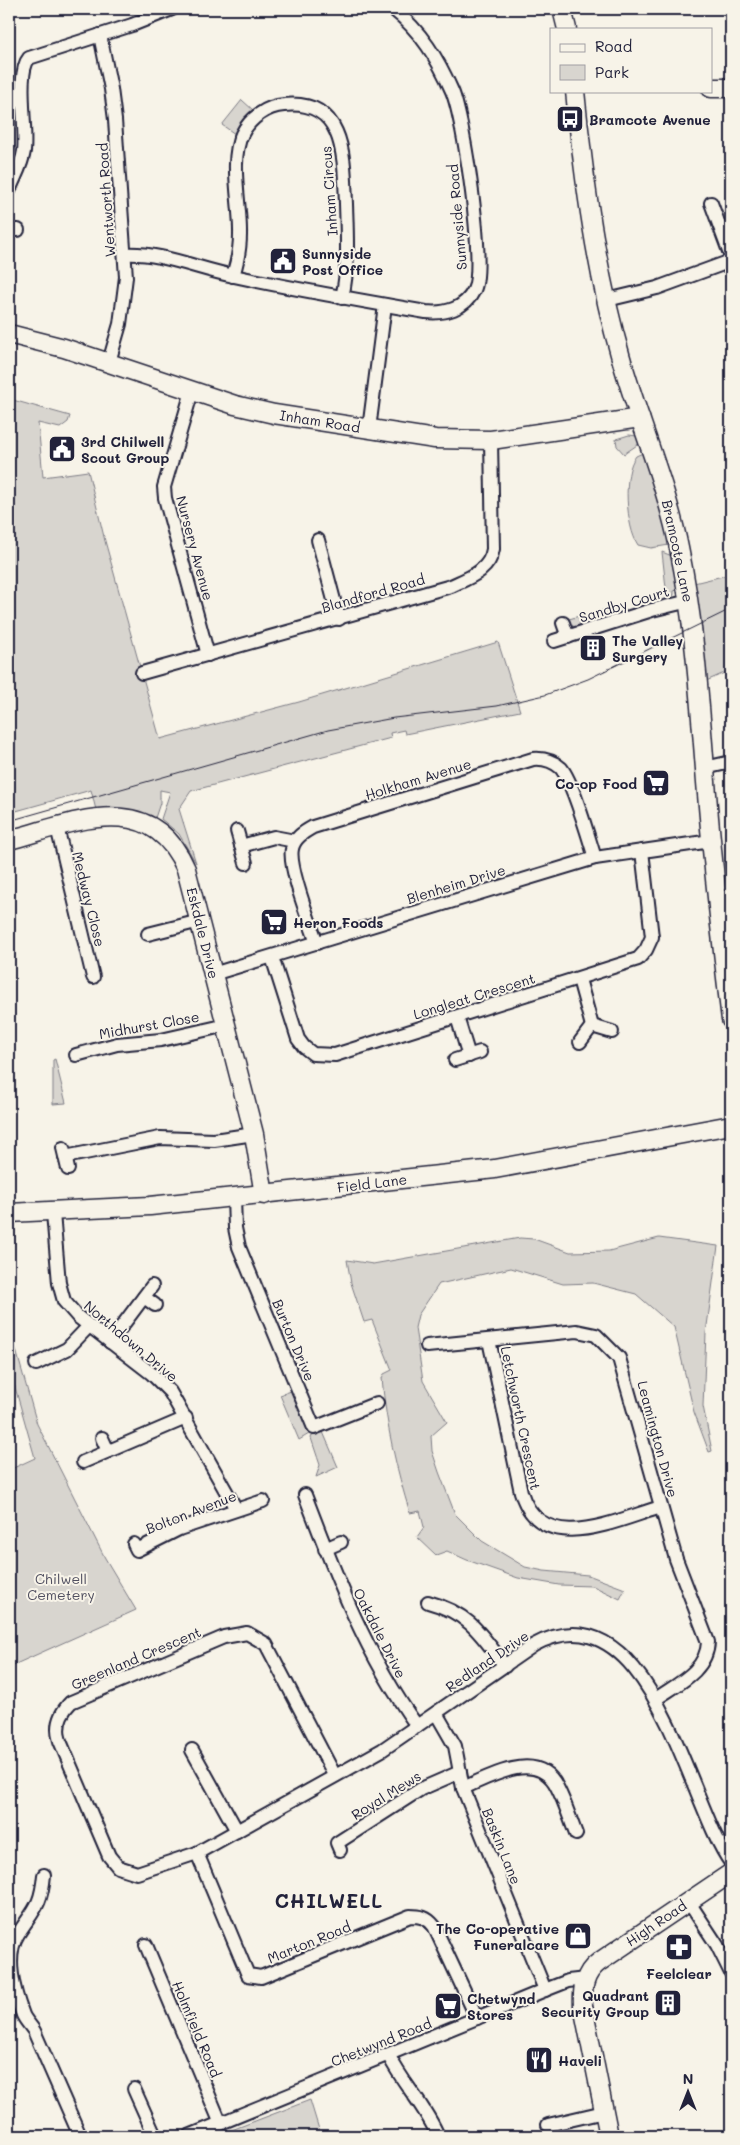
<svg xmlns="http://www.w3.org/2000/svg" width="740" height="2145" font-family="Mali,sans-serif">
	<rect width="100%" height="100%" fill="#f7f3e8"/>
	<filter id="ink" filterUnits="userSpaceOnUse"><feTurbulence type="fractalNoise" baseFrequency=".02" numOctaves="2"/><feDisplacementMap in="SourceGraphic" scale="10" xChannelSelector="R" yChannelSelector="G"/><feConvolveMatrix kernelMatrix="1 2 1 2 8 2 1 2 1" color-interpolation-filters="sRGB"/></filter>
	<g filter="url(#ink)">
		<g fill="#d8d5cf" stroke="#7d7c85">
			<path d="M9,60C16,68 16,84 9,92Z"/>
			<polygon points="242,100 253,110 243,120 235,134 222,125"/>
			<path d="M9,399L70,416L68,422L60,428L38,423L43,477L88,471L105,541L160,739L299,702L498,642L520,711L405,734L404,730L390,733L391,738L191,791L179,809L196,863L179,834L161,819L170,792L160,790V803L155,818C135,808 118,807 96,810L91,790L9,813Z"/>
			<polygon points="629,435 637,436 640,443 624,454 617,446 616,439"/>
			<path d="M645,452L669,542V545L651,548L638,545C626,527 622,473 636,456Z"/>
			<polygon points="662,552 672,556 677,590 674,591 674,595 667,597"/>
			<polygon points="731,574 731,670 704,682 694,583"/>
			<polygon points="612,607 614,613 596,619 594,613"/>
			<polygon points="579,616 580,627 571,626 566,620"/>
			<polygon points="55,1059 66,1103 53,1104 53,1060"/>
			<path d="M520,1238L534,1239L570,1252L609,1251L659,1238L718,1246L706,1333L703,1406L712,1451L709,1452L694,1412L674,1327L636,1294L593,1283L563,1284L511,1268L439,1284L418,1315L415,1328L423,1381L447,1422L431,1436L432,1451L439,1472L455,1514L482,1541L525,1567L544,1571L588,1575L625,1589L620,1599L593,1586L559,1585L518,1578L467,1560L447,1551L436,1555L417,1537L424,1527L420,1511L410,1513C396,1468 386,1425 382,1378L384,1374L392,1370L372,1320L364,1322L351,1283L347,1260L373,1264Z"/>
			<polygon points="9,1325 37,1424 105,1558 136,1610 9,1667 9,1470 35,1458 9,1366"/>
			<polygon points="291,1391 309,1434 299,1440 280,1395"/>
			<polygon points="323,1432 338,1467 316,1477 320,1465 311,1438 312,1436"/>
			<polygon points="310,2100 321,2136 216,2136"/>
		</g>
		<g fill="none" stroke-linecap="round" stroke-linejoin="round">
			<g stroke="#22223b" stroke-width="16">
				<g id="street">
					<polyline points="100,35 111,89 115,120 126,277 120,324 109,362"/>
					<path d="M9,191C14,178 22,165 24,151C27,128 16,73 29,58L132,25L172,9"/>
					<polyline points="711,203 731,257"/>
					<polyline points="9,230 18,230"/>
					<path d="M125,254C161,252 198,269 234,276C298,290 362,301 426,312C445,314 465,309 474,290C486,266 464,119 452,91C438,59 421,31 393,9"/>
					<path d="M233,276C237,263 240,249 240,235C241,205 229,161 242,134C250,118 267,106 284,105C347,99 344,161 346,204C347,236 349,266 342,298"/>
					<polyline points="607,300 657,288 731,261"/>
					<polyline points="192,391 164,487 165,498 208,655"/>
					<polyline points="369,429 385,305"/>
					<polyline points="318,540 339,619"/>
					<polyline points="563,623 568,637"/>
					<polyline points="554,641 652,610 689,601"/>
					<path d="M142,673L451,586C468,578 490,571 493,549L491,440"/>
					<polyline points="705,768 731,762"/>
					<polyline points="57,827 93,977"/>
					<polyline points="237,831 246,863"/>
					<polyline points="241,846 274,837 295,841"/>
					<polyline points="148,934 200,921"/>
					<path d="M317,943C310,923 288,867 292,849C294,838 304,832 313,827L533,759C543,758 553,761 561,768C573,782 589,839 595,858"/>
					<polyline points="272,957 298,1039 304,1047 313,1054 335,1055 638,959 646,950 652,937 642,851"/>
					<polyline points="213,974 595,858 711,841"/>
					<polyline points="579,979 592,1026"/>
					<polyline points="457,1017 469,1056"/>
					<polyline points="580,1042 592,1026 612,1032"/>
					<polyline points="76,1055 117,1044 161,1040 227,1025"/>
					<polyline points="455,1060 480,1052"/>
					<polyline points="63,1148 68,1169"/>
					<polyline points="65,1157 160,1138 214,1140 254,1134"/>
					<polyline points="234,1197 235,1228 239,1247 314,1428 377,1403"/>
					<polyline points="53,1213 59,1283 64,1301 78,1317 152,1374 170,1392 236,1509"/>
					<polyline points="144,1297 155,1305"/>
					<path d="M489,1340L521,1492C541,1558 616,1520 661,1507"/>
					<polyline points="110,1342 152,1286"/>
					<path d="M427,1346L577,1331L596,1335L619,1358L676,1559L708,1642C707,1671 677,1684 656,1699"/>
					<polyline points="36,1364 67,1349 89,1326"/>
					<polyline points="102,1438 108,1451"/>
					<polyline points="83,1462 186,1418"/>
					<path d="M305,1495C337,1579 365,1653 417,1726"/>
					<polyline points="134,1544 137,1550 179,1529 263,1501"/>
					<polyline points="325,1549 341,1542"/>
					<path d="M428,1602C469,1613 481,1634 505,1666"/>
					<polyline points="436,1713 455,1746 463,1788 545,1990"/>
					<polyline points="192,1750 237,1831"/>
					<path d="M335,1776L266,1644L247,1633L224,1637L71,1702C60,1713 55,1726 60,1741L109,1856L118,1867L137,1873L197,1853L382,1750L534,1645C651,1583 687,1803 731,1863"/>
					<path d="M463,1788C490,1777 538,1748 557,1787C565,1802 570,1819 576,1834"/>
					<polyline points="340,1850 337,1843 421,1789 460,1772"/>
					<path d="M197,1853L248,1975L261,1977L410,1916C420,1916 427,1917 434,1926L477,2018"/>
					<path d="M44,1875C41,1907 34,1909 18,1934C4,1956 14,1992 23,2015C25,2020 31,2026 34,2031L80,2136"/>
					<polyline points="688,1901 717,1945 731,1973"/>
					<polyline points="146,1945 221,2124"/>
					<path d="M389,2056C403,2084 426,2107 438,2136"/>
					<polyline points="134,2089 155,2136"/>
					<polyline points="548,2125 604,2112"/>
					<polyline points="189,2136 545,1990 568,1981 586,1979"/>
				</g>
			</g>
			<g stroke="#22223b" stroke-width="21">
				<g id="secondary">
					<polyline points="562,9 567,29"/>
					<polyline points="711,88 731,88"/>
					<path d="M575,91C584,181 596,271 621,358C639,422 666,483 679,548C696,629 700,711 707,794C713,869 722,945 731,1020"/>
					<polyline points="9,334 64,348 235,405 274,414 435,439 491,440 640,418"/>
					<path d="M9,840C73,823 151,787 186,869L254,1134L264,1195"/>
					<polyline points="9,1213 150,1206 495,1169 731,1125"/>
					<path d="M609,2136L583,2006C582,1989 584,1973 599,1962L731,1873"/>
				</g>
			</g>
			<use href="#street" stroke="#f7f3e8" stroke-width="12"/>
			<use href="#secondary" stroke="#f7f3e8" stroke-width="18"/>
			<polyline stroke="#22223b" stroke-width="1" points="9,821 328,730 394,718 497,706 545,695 588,679 731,609"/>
		</g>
	</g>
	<defs>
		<g id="bus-square" transform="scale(1.4375)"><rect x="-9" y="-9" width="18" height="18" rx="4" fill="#22223b" stroke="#f7f3e8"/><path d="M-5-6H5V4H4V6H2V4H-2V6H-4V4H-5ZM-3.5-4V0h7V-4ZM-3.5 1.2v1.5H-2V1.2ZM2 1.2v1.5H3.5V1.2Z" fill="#fff"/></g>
		<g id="civic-square" transform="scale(1.4375)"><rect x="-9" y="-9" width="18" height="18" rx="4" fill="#22223b" stroke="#f7f3e8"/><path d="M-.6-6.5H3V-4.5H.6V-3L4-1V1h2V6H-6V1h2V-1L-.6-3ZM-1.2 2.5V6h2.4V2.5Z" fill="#fff"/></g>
		<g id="building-square" transform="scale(1.4375)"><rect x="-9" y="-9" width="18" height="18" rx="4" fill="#22223b" stroke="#f7f3e8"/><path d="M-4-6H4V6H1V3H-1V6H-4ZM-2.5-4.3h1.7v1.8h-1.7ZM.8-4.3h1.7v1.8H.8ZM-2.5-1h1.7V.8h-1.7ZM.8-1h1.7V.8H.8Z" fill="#fff"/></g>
		<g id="supermarket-square" transform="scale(1.4375)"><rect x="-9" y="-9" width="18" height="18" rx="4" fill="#22223b" stroke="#f7f3e8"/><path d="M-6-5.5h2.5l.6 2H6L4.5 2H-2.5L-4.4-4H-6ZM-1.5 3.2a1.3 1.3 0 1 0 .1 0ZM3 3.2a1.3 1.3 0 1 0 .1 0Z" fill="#fff"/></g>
		<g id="shop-square" transform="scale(1.4375)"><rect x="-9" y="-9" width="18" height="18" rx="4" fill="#22223b" stroke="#f7f3e8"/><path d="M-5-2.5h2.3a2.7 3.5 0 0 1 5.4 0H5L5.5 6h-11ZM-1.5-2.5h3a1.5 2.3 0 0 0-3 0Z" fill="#fff"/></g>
		<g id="pharmacy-square" transform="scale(1.4375)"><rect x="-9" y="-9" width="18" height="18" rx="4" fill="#22223b" stroke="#f7f3e8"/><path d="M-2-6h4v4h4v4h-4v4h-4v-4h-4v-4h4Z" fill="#fff"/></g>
		<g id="restaurant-square" transform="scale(1.4375)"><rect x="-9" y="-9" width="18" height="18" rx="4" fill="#22223b" stroke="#f7f3e8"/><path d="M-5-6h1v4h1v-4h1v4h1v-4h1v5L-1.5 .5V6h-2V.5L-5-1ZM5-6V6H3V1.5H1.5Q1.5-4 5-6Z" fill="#fff"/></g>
	</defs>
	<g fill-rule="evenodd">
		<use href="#bus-square" x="570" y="119"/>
		<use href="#civic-square" x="283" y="261"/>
		<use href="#civic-square" x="62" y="449"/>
		<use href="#building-square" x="593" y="648"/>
		<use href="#supermarket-square" x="656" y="783"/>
		<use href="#supermarket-square" x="274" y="922"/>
		<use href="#shop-square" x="578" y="1936"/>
		<use href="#pharmacy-square" x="679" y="1947"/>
		<use href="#building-square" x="668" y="2003"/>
		<use href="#supermarket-square" x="448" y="2006"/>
		<use href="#restaurant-square" x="539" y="2060"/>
	</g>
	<g text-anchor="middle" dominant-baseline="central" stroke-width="4" stroke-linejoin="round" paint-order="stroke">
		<g font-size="14" font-weight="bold" fill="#22223b" stroke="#f7f3e8" text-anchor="start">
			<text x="589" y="119">Bramcote Avenue</text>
			<text x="302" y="253">Sunnyside<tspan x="302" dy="16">Post Office</tspan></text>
			<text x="81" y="441">3rd Chilwell<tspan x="81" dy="16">Scout Group</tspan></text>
			<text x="612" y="640">The Valley<tspan x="612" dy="16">Surgery</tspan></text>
			<text x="637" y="783" text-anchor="end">Co-op Food</text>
			<text x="293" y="922">Heron Foods</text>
			<text x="559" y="1928" text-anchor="end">The Co-operative<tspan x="559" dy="16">Funeralcare</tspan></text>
			<text x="679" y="1973" text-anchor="middle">Feelclear</text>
			<text x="649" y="1995" text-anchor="end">Quadrant<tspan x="649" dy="16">Security Group</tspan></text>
			<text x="467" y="1998">Chetwynd<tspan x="467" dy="16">Stores</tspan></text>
			<text x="558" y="2060">Haveli</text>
		</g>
		<g font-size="14" fill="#22223b" stroke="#f7f3e8">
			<text transform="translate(329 191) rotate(-94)">Inham Circus</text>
			<text transform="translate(106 200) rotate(-94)">Wentworth Road</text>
			<text transform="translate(457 217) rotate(-95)">Sunnyside Road</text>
			<text transform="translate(320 421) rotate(9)">Inham Road</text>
			<text transform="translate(195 548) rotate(75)">Nursery Avenue</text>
			<text transform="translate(678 551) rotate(78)">Bramcote Lane</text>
			<text transform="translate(373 593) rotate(-16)">Blandford Road</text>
			<text transform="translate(624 604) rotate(-17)">Sandby Court</text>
			<text transform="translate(418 779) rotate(-17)">Holkham Avenue</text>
			<text transform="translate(456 884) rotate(-17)">Blenheim Drive</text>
			<text transform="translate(89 899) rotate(76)">Medway Close</text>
			<text transform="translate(203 933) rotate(76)">Eskdale Drive</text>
			<text transform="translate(474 996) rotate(-17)">Longleat Crescent</text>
			<text transform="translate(149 1025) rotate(-10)">Midhurst Close</text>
			<text transform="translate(372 1183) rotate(-7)">Field Lane</text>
			<text transform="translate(294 1340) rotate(67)">Burton Drive</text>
			<text transform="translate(131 1341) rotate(40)">Northdown Drive</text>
			<text transform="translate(521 1418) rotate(78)">Letchworth Crescent</text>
			<text transform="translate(658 1439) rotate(75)">Leamington Drive</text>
			<text transform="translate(191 1512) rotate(-21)">Bolton Avenue</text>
			<text transform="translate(380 1633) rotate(63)">Oakdale Drive</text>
			<text transform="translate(136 1658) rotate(-23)">Greenland Crescent</text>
			<text transform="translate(487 1661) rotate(-34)">Redland Drive</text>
			<text transform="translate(386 1795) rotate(-32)">Royal Mews</text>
			<text transform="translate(502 1846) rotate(68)">Baskin Lane</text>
			<text transform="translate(656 1923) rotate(-34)">High Road</text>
			<text transform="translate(309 1942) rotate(-22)">Marton Road</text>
			<text transform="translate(197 2029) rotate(67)">Holmfield Road</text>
			<text transform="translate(381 2042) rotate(-22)">Chetwynd Road</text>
		</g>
		<g font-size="14" fill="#504f60" stroke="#f7f3e8">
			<text x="61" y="1578">Chilwell<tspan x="61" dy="16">Cemetery</tspan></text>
		</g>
		<g font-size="19" font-weight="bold" letter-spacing="1" fill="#22223b" stroke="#f7f3e8">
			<text x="329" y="1900">CHILWELL</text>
		</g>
	</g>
	<rect width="740" height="2145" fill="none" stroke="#f7f3e8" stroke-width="30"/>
	<rect x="15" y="15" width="710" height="2115" fill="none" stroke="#22223b" stroke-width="2" filter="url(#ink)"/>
	<rect x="550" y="28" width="162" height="65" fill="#f7f3e8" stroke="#a29fa3"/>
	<rect x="560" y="44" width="25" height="8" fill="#f7f3e8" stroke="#a29fa3"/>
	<text x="595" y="52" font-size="15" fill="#22223b">Road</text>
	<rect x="560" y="65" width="25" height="15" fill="#d8d5cf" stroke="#a29fa3"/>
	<text x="595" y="78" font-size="15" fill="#22223b">Park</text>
	<g transform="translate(688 2092)" stroke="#f7f3e8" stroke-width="4" paint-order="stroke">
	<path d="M0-4L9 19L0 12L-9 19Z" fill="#22223b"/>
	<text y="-8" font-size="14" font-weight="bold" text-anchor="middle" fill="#22223b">N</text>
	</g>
</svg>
